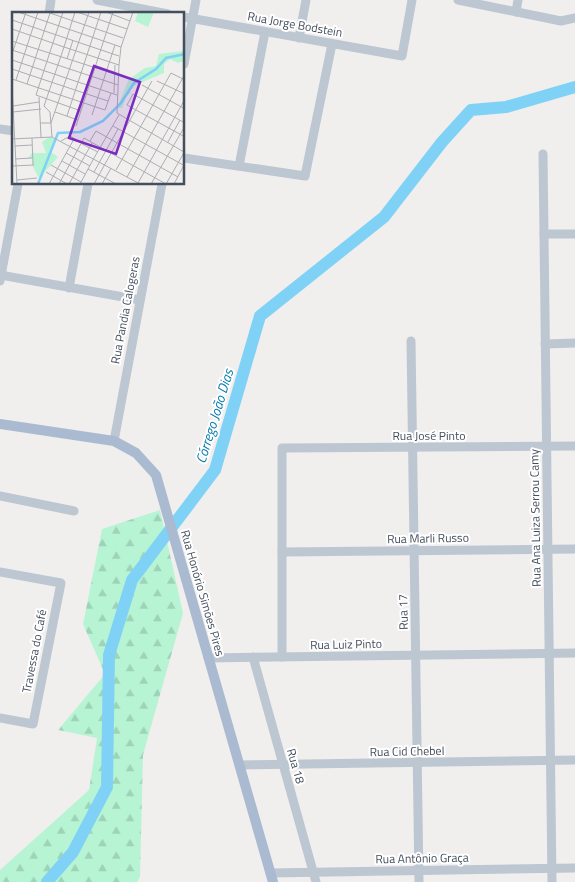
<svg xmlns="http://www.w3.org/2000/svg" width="575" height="882" font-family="'Titillium Web',sans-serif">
	<defs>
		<pattern id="forest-firs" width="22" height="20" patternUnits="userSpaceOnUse" patternTransform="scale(1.25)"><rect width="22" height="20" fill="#b7f4d4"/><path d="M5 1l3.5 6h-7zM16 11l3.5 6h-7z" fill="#9fd3b8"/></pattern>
	</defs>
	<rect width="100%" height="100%" fill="#f1eeee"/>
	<polygon fill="url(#forest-firs)" points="160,510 183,613 143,755 140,877 137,882 0,882 0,870 89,790 97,738 58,730 105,674 83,624 102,529"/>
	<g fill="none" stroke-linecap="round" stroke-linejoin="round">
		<polyline stroke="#7fd2f6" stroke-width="12" points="47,882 73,852 107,787 109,655 132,580 215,470 260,316 384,217 442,142 471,110 506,107 575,87"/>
		<g stroke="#bdc7d2" stroke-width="9">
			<polyline points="97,0 168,14"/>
			<polyline points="458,0 561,21 575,18"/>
			<polyline points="516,12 518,0"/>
			<polyline points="49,14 51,0"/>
			<polyline points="184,17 402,56 412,0"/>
			<polyline points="299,38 306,0"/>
			<polyline points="184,64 196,0"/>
			<polyline points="0,129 14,131"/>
			<polyline points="543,154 552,882"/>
			<polyline points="184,158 305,176 332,44"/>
			<polyline points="239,166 265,32"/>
			<polyline points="544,234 575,234"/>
			<polyline points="0,275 140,300"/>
			<polyline points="0,281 18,184"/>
			<polyline points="69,288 88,184"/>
			<polyline points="411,341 419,882"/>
			<polyline points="545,344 575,343"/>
			<polyline points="114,441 162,184"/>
			<polyline points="0,496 74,511"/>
			<polyline points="282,552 575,549"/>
			<polyline points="0,572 61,583 33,724 0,718"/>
			<polyline points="253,657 316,882"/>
			<polyline points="282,657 282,448 575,446"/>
			<polyline points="208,658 575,653"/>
			<polyline points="239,765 575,760"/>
			<polyline points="270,873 575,868"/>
		</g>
		<polyline stroke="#aabad0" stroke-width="10" points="0,424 114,441 136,453 156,475 273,882"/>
	</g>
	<g text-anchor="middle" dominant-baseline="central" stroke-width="4" stroke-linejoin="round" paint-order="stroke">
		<g font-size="12" fill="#444f5e" stroke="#fff">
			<text transform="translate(295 24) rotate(10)">Rua Jorge Bodstein</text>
			<text transform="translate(125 310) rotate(-79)">Rua Pandia Calogeras</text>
			<text x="429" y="435">Rua José Pinto</text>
			<text transform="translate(535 518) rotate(-91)">Rua Ana Luiza Serrou Camy</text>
			<text transform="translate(428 538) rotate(-1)">Rua Marli Russo</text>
			<text transform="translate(203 593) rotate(74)">Rua Honório Simões Pires</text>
			<text transform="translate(403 612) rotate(-91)">Rua 17</text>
			<text transform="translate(346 644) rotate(-1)">Rua Luiz Pinto</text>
			<text transform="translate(34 651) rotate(-79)">Travessa do Café</text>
			<text transform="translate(407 751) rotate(-1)">Rua Cid Chebel</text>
			<text transform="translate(296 766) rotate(74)">Rua 18</text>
			<text transform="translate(422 858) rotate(-1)">Rua Antônio Graça</text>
		</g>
		<g font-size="14" font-style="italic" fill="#017aad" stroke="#fff">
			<text transform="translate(214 416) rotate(-73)">Córrego João Dias</text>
		</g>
	</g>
	<g transform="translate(12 12)">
		<rect width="172" height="172" fill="#f1eeee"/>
		<path d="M126,0H142L136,15L123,9ZM172,39V49L166,51L158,47L152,52V61L119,75L117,79L119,81L114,84L110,96H105L117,67L133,56L144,54L147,42ZM37,125L43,127L39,140L46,145L27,166L21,155V146H16L20,141H34L30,130Z" fill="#b7f4d4"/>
		<path fill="none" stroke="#7fd2f6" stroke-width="2.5" d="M26,172L46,121L68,120L91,109L109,91L122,71L144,57L154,46L173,42"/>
		<path fill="none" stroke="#acaeb4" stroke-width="1" d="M6,0L109,35M35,0L111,26M51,0L24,83L69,99M65,0L115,17M94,0L118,9M0,8L107,44M0,17L52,35L63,0M0,29L106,63M0,38L106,73M0,42L14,0M55,47L61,28M0,48L105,83M107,53L109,35L121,0M0,57L96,89M0,67L93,98L99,81M4,68L26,0M145,69L173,82M15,72L38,1M130,73L173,97M0,74L5,172M102,81L103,53M27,85L29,125M1,94L27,90M1,100L29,97M43,100L66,108M80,103L103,33M55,104L89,0M28,111H39L77,0M173,111L121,82L115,93L173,125M64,114L101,0M101,114L173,154M20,126L21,153M0,127L40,125M49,129L58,124L70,131M78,129L84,119L166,165M156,130L168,108M70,132L86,140M3,134L20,133M54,141L78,154M82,146L107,103M3,147L20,146M50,149L73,162M93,152L140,69M39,153L69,170M0,154L22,153M76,157L104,172M104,158L159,61L173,68M34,160L55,172M82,160L106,117M115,165L173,62M5,168L25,166M126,171L173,87M37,172L62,127M47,172L72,126L154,172M57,172L80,131M68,172L82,146M82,172L93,152M90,172L99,156M128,172L40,125L38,100L32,94L52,35L107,53L105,101L172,140M139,172L173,114M154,172L173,139M162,172L172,153"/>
		<path fill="#7b2cbf" fill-opacity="0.15" stroke="#7b2cbf" stroke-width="2.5" d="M82,54L128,70L104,142L57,126Z"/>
		<rect width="172" height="172" fill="none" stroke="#444f5e" stroke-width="2.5"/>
	</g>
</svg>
